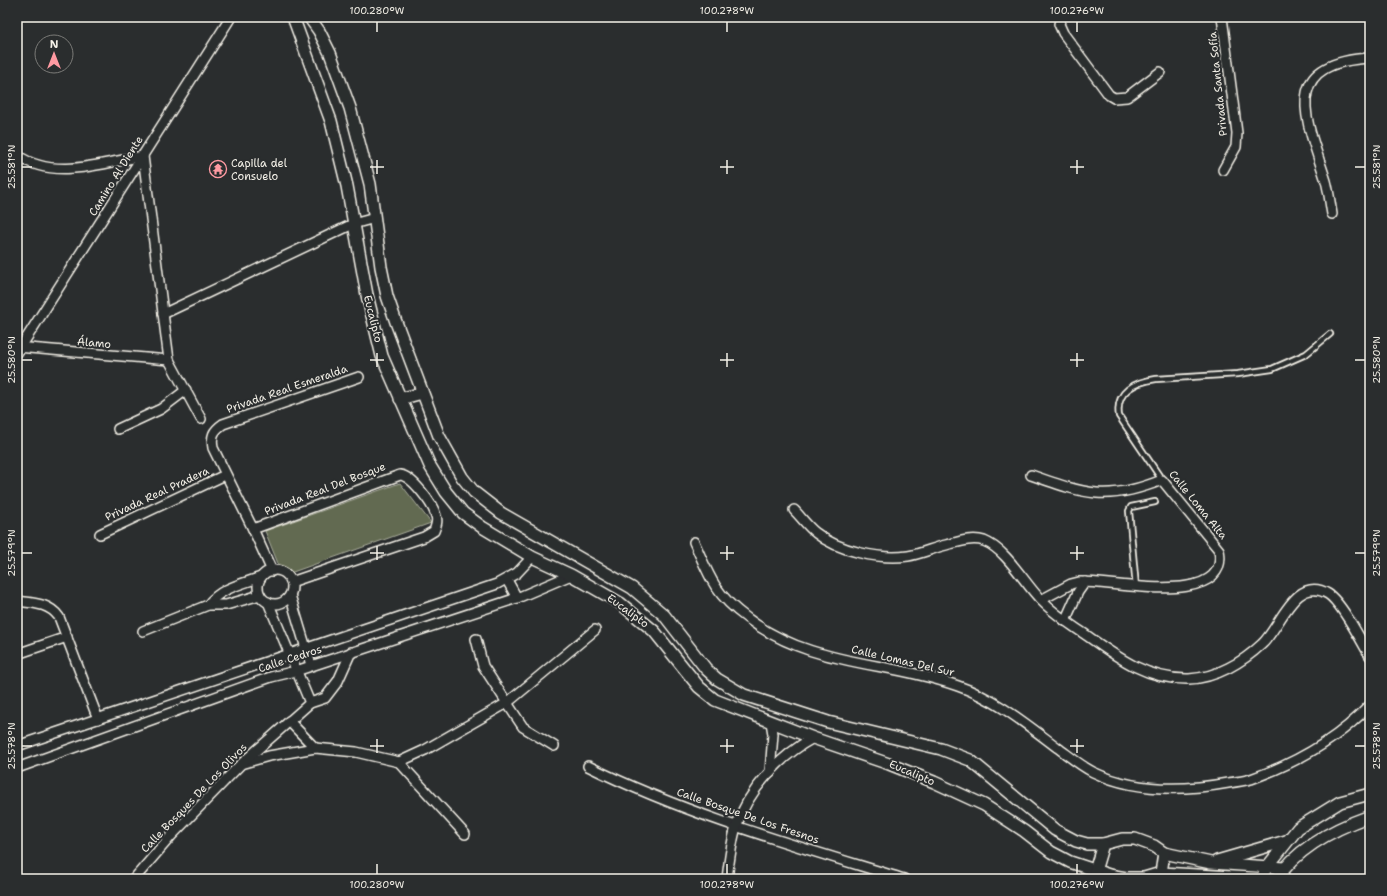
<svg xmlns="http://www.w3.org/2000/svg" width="1387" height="896" font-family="'Shantell Sans',sans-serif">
	<rect width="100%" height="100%" fill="#2a2d2e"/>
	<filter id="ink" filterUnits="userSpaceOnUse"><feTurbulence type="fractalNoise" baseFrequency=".025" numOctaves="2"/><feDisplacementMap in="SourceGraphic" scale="8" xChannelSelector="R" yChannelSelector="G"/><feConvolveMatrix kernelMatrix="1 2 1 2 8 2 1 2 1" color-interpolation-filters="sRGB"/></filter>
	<g filter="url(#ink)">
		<polygon fill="#626a51" stroke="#abae9c" points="400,483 431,523 290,573 279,566 265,531"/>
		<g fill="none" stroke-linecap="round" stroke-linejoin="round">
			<g stroke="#f4f1e8" stroke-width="8">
				<g id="service">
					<path d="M1162,480L1119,416C1115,391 1135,382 1156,379L1238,374L1272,369L1306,354L1330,334"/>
					<polyline points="1136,587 1129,511 1131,507 1155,502"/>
				</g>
			</g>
			<g stroke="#f4f1e8" stroke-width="12">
				<g id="minor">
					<polyline points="1061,17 1059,24 1063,33 1109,95 1114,98 1127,97 1160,72"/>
					<polyline points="1222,17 1237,133 1236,147 1223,170"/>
					<path d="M17,155C53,181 103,163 143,156"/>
					<polyline points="143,156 169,360 201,419"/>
					<path d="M1332,214C1330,203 1329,192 1326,181C1308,123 1276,63 1370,58"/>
					<polyline points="163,314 353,224 375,218"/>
					<polyline points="17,347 169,360"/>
					<polyline points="17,353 231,17"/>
					<polyline points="118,429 161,409 186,390"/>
					<path d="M1031,475C1085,494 1107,502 1162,480L1219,550C1231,610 1110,580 1079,582L1071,584L1041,600"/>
					<path d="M794,510C801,517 808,527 816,533C838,551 880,560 908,556C921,554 933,548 946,545C958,542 972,537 984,541C1007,550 1024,583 1041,600C1054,614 1071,625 1086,635C1118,658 1148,680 1189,679C1216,678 1243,662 1262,644C1280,628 1295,574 1328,594C1341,602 1362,642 1370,656"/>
					<path d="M253,529L400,475C412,476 433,504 436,516C438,521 436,526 434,531L424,537L291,582"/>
					<polyline points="100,534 225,475"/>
					<path d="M694,542C701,557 707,573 716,587C724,599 736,610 747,618C811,667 885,660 958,686C996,699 1026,724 1058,748C1069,756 1081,766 1093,772C1135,792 1184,791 1228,783C1236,782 1244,781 1251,779C1296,763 1338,739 1370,705"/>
					<circle cx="275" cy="587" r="17"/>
					<path d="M272,571L253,529L213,448C211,436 213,431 223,424L359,377"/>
					<polyline points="507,580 517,598"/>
					<polyline points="290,595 311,665"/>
					<path d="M17,601C33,603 49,603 59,617L98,719"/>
					<polyline points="268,602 310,703"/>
					<path d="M208,605C220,588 242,584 261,577"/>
					<polyline points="1065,621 1078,592 1085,582"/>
					<polyline points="143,631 208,605 226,605 260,595"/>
					<polyline points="476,639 483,666 515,715 523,727 554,746"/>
					<polyline points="17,654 67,637"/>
					<polyline points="289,721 315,748"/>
					<polyline points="17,746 497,584 517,573 532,557"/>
					<polyline points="399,762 425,750 507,703 595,630"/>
					<polyline points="244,763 269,756 315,748 356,752 399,762 465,834"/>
					<path d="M588,766C689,816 797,846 904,879"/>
					<polyline points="17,768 271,677 296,671 517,598 571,575"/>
					<polyline points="770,772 773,734 771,722"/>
					<polyline points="134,879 172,835 241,764 310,703 325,698 338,681 351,652"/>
					<path d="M727,879C729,862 731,844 736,827C748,790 780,756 813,738"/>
				</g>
			</g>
			<g stroke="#f4f1e8" stroke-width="14">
				<g id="tertiary">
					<polyline points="293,17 331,121 347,186 367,295 382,356 430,466 446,492 463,513 482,527 532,557 571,575 620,603 654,631 699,687 715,700 813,738 889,764 934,782 984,805 1024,831 1051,852 1070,862 1109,875 1126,878 1144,878 1161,873 1269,879"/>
					<polyline points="309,17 319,31 330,53 350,108 370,184 381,267 387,296 396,322 439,436 462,477 474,492 501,513 632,588 664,615 706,669 717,679 744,695 828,722 941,749 970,760 1055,830 1076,841 1087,844 1103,844 1122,839 1135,839 1154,846 1164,853 1211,863 1284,868"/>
					<polyline points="400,399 422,393"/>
					<polyline points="1217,861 1286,841"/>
					<polyline points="1095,871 1103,844"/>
					<polyline points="1264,871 1298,828 1340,802 1370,794"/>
					<polyline points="1161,873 1164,853"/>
					<path d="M1277,879C1297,848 1336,828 1370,816"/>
				</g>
			</g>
			<use href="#service" stroke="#2a2d2e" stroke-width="4.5"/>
			<use href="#minor" stroke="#2a2d2e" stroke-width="9"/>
			<use href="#tertiary" stroke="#2a2d2e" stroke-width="11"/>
		</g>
	</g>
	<path fill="none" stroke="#f4f1e8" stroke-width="1.5" d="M377,22V32M727,22V32M1077,22V32M377,160V174M727,160V174M1077,160V174M22,167H32M370,167H384M720,167H734M1070,167H1084M1355,167H1365M377,353V367M727,353V367M1077,353V367M22,360H32M370,360H384M720,360H734M1070,360H1084M1355,360H1365M377,546V560M727,546V560M1077,546V560M22,553H32M370,553H384M720,553H734M1070,553H1084M1355,553H1365M377,739V753M727,739V753M1077,739V753M22,746H32M370,746H384M720,746H734M1070,746H1084M1355,746H1365M377,864V874M727,864V874M1077,864V874"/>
	<defs>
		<g id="temple-ring" transform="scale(0.9)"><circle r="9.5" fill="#2a2d2e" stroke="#ff9aa2" stroke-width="1.5"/><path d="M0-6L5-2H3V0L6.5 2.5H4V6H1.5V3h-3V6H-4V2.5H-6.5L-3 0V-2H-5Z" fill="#ff9aa2"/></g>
	</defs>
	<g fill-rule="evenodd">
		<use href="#temple-ring" x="218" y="169"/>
	</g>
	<g text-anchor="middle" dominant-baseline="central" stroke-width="4" stroke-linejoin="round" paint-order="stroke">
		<g font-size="11" fill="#f4f1e8" stroke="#2a2d2e">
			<text transform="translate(1218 84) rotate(-96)">Privada Santa Sofía</text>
			<text transform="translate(116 176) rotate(-58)">Camino Al Diente</text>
			<text transform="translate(373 319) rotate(76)">Eucalipto</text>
			<text transform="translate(94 343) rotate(5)">Álamo</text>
			<text transform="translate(287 389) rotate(-19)">Privada Real Esmeralda</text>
			<text transform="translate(325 489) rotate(-21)">Privada Real Del Bosque</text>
			<text transform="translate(157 494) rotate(-25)">Privada Real Pradera</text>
			<text transform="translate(1198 505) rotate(51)">Calle Loma Alta</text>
			<text transform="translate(628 611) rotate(36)">Eucalipto</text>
			<text transform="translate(290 659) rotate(-18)">Calle Cedros</text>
			<text transform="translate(903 661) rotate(13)">Calle Lomas Del Sur</text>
			<text transform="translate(912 773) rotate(23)">Eucalipto</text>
			<text transform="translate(194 798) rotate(-46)">Calle Bosques De Los Olivos</text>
			<text transform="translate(748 816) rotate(19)">Calle Bosque De Los Fresnos</text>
		</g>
		<g font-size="11" fill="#f4f1e8" stroke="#2a2d2e" text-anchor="start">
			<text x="231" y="163">Capilla del<tspan x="231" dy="13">Consuelo</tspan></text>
		</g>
	</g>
	<rect width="1387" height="896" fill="none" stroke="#2a2d2e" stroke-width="44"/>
	<g transform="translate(54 54)"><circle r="19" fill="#2a2d2e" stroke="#7b7b78"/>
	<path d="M0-3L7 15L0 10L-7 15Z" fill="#ff9aa2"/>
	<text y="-6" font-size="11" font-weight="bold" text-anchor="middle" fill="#f4f1e8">N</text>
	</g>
	<rect x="22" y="22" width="1343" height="852" fill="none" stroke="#f4f1e8" stroke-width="1.5"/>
	<g font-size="10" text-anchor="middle" fill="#f4f1e8">
		<text x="377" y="14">100.280°W</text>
		<text x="727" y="14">100.278°W</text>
		<text x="1077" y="14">100.276°W</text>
		<text transform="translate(11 167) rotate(-90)" y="4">25.581°N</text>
		<text transform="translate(1376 167) rotate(-90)" y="4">25.581°N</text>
		<text transform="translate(11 360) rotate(-90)" y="4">25.580°N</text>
		<text transform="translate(1376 360) rotate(-90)" y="4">25.580°N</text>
		<text transform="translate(11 553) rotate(-90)" y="4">25.579°N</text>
		<text transform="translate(1376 553) rotate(-90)" y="4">25.579°N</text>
		<text transform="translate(11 746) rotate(-90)" y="4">25.578°N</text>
		<text transform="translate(1376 746) rotate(-90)" y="4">25.578°N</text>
		<text x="377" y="888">100.280°W</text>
		<text x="727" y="888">100.278°W</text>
		<text x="1077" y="888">100.276°W</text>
	</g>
</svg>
